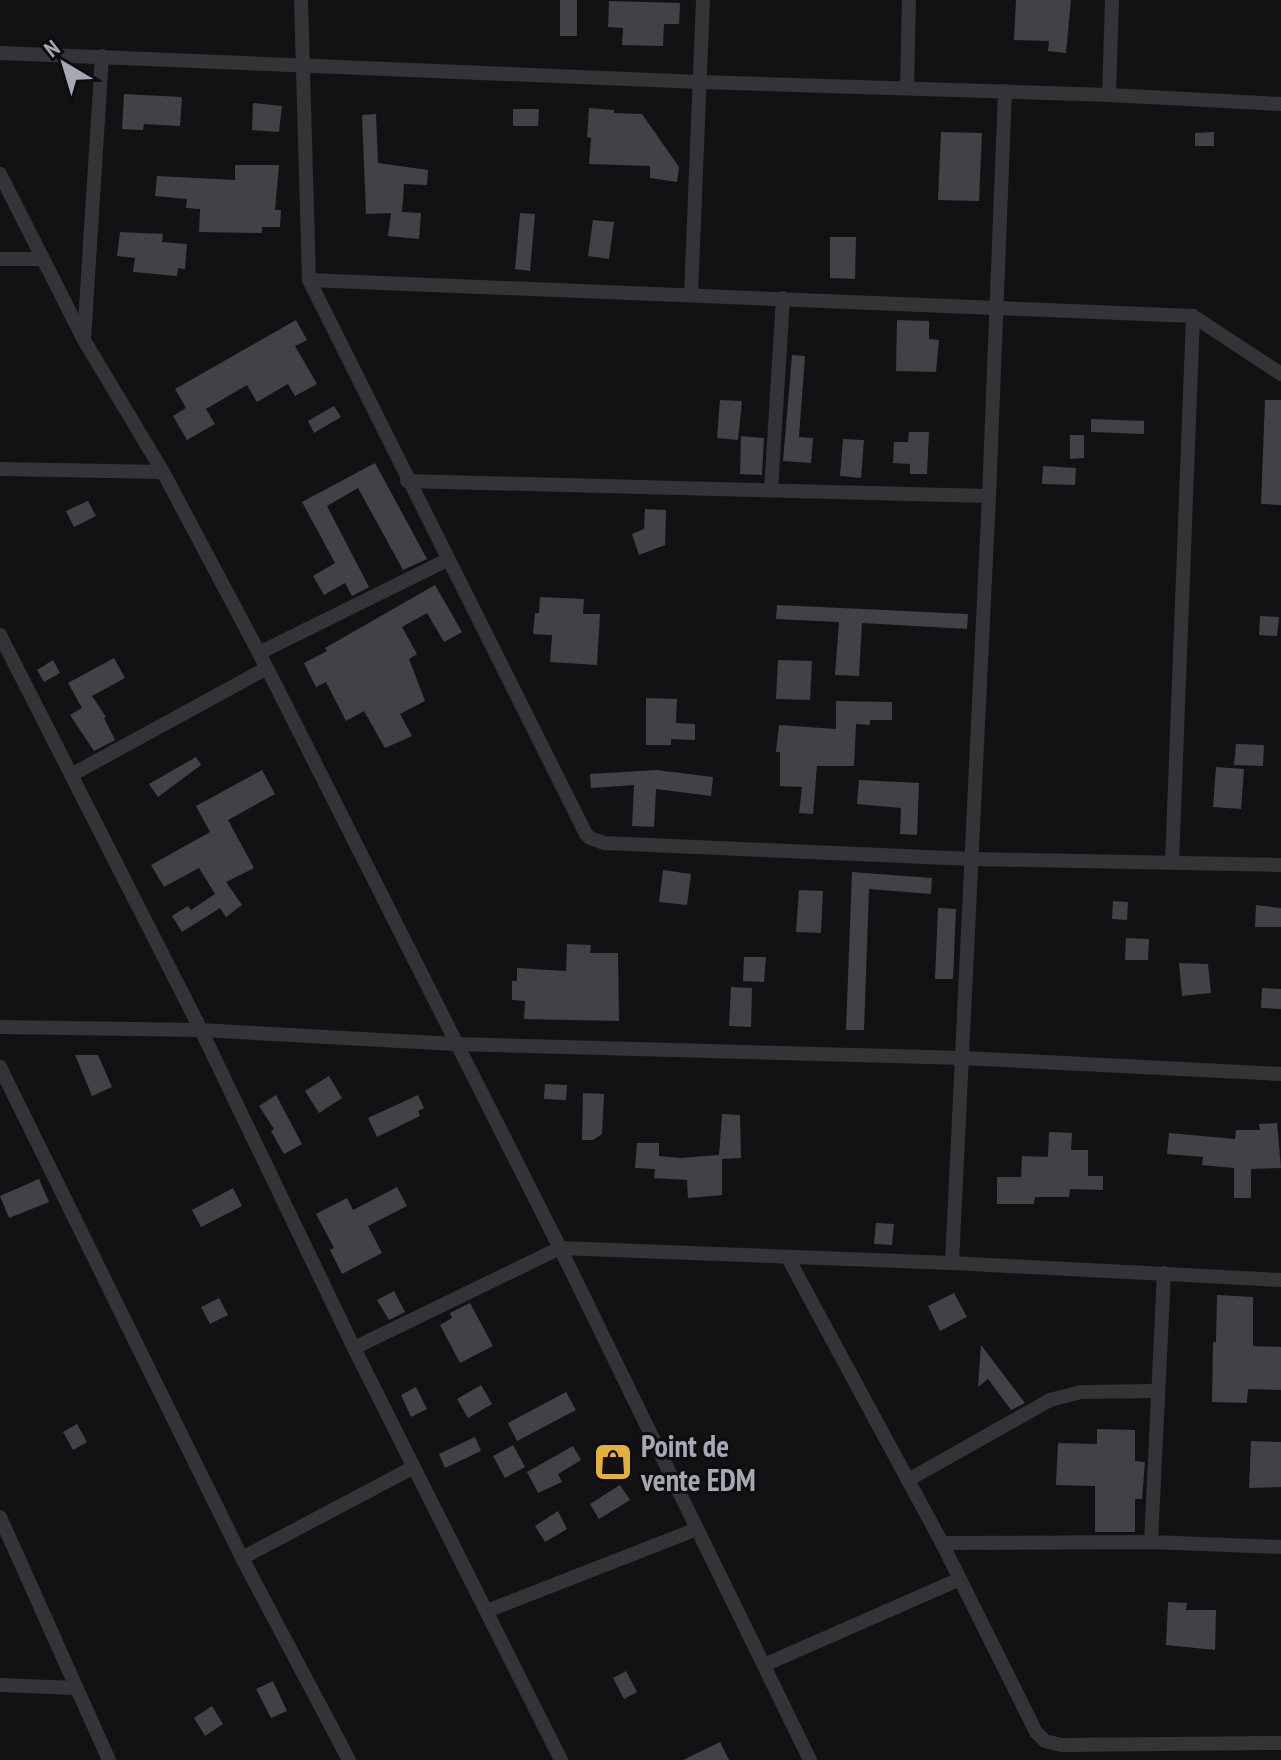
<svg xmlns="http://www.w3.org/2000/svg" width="1281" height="1760" font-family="'PT Sans Narrow',sans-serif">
	<rect width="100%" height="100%" fill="#121214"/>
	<g fill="#414247">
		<rect x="560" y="0" width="17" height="36"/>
		<polygon points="1016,0 1071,0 1066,53 1048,51 1049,41 1014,40"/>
		<polygon points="609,1 680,3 679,24 664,24 663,46 622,45 623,28 608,27"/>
		<polygon points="124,94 182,97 180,126 144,124 143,130 122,129"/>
		<polygon points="253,103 282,106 279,132 252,130"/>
		<polygon points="589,108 614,110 614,113 642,114 679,167 677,182 650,178 650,166 589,164 591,138 587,137"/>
		<polygon points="513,109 539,109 538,126 513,126"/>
		<polygon points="376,114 378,163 428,170 427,185 404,184 402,212 421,213 419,239 388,236 391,213 366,214 362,115"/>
		<polygon points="941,132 982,133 979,201 938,200"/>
		<polygon points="1214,132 1214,146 1195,146 1195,133"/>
		<polygon points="235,165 279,165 275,210 281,210 280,227 262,227 262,233 199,232 200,209 186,208 187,199 155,196 157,176 235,180"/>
		<polygon points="520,213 535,214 530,271 515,269"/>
		<polygon points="593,220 614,222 609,259 588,256"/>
		<polygon points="120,232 163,234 162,242 187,244 185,269 178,268 177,276 133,272 135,258 117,256"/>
		<polygon points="830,237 856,237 855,279 830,278"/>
		<polygon points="296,320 307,340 295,346 317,384 295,396 288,384 257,402 247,385 206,409 215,424 187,440 173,416 186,408 175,389"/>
		<polygon points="897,320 929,321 929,339 939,340 936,372 896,371"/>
		<polygon points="792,355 805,356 799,437 813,438 811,463 783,461"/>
		<polygon points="720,400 742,401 738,440 717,438"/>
		<polygon points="1265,400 1281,400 1281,505 1261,504"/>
		<polygon points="334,406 341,417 314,433 308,421"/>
		<polygon points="1091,419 1144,421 1144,434 1091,432"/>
		<polygon points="909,432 929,432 927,474 910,474 910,464 893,463 894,442 908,442"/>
		<polygon points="1070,435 1084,435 1084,458 1070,459"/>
		<polygon points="741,436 764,438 762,475 740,474"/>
		<polygon points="843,439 864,440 861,478 840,476"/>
		<polygon points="375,463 427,559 403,570 358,488 327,506 369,587 352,596 345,583 324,595 313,576 335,563 302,502"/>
		<polygon points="1043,466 1076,468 1075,485 1042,484"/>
		<polygon points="88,501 96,516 74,527 66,511"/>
		<polygon points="645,509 666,510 665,545 639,555 632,534 644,529"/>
		<polygon points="435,585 462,632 444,642 427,613 402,627 417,654 409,659 425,701 400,714 412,736 385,748 364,711 346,721 326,682 316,687 304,663 327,651 325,648"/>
		<polygon points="540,597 584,599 583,614 600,614 597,665 550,662 552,635 533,634 535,613 539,613"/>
		<polygon points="777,605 968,614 967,629 862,623 859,676 835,675 839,622 776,619"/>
		<polygon points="1260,616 1279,617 1277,636 1259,635"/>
		<polygon points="114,658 125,678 92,696 106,717 104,718 115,740 94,751 70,715 82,708 68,683"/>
		<polygon points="53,660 60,673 44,682 37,670"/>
		<polygon points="778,660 812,661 810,700 776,699"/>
		<polygon points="646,698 677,699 676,723 695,724 695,740 671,739 671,745 646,745"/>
		<polygon points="836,701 892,702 892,720 870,720 870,725 856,724 854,766 817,766 813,814 799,813 802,787 780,786 780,752 776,752 779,725 836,729"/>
		<polygon points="1236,744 1264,745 1263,766 1234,765"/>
		<polygon points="196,757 201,765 158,797 149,784"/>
		<polygon points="1216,767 1244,769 1241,809 1213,807"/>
		<polygon points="262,770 275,794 228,820 254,868 226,882 242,905 226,917 220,908 182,932 172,916 188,906 191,910 215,894 199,868 164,887 151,865 210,832 196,806"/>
		<polygon points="656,770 713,777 711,796 656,789 654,827 632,826 634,785 591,788 590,774"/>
		<polygon points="859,780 919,783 917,835 900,834 901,808 857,804"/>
		<polygon points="663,870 691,874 687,905 659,902"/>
		<polygon points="852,872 932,878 931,894 869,889 864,1030 846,1030"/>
		<polygon points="799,890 823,891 821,933 796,932"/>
		<polygon points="1113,901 1128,902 1127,920 1112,919"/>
		<polygon points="1256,905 1281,908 1281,927 1255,927"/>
		<polygon points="938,908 956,909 953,979 935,979"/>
		<polygon points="1126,938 1149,939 1148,960 1125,960"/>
		<polygon points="567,944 591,945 590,953 618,953 619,1021 524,1019 525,1001 512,1000 512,981 517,981 517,968 566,971"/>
		<polygon points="744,957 766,957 764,982 743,981"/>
		<polygon points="1179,963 1208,964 1211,993 1182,996"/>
		<polygon points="731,987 752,988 751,1027 729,1026"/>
		<polygon points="1262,988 1281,989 1281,1009 1261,1008"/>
		<polygon points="75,1055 98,1055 112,1087 92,1096"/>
		<polygon points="329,1076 342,1098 319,1113 305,1091"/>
		<polygon points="545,1084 567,1085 566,1100 544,1099"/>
		<polygon points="583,1093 604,1094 602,1134 593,1140 582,1140"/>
		<polygon points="276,1095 302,1144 284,1154 271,1131 274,1129 259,1106"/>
		<polygon points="418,1095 424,1108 418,1111 420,1116 377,1137 368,1118"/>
		<polygon points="722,1114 740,1115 741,1158 722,1159 722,1195 688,1198 687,1180 654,1178 655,1169 635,1168 637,1143 659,1143 659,1156 680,1158 719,1155"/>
		<polygon points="1277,1123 1281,1168 1251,1169 1251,1198 1234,1198 1234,1168 1202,1165 1203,1157 1167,1154 1169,1133 1235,1139 1236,1130 1260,1130 1259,1124"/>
		<polygon points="1049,1132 1072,1133 1071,1150 1088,1150 1088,1176 1103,1176 1103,1190 1070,1189 1069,1197 1035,1197 1034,1204 997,1204 997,1177 1021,1177 1022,1156 1048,1157"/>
		<polygon points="39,1179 49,1202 9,1218 0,1196"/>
		<polygon points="397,1187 407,1206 368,1226 382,1253 342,1274 330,1250 334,1248 316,1214 347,1198 353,1210"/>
		<polygon points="233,1188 242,1206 201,1227 192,1210"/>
		<polygon points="876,1223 894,1224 892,1245 874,1244"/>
		<polygon points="394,1291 405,1312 389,1320 377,1300"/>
		<polygon points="954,1293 967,1317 940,1331 928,1306"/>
		<polygon points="1217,1295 1253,1297 1253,1346 1281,1347 1281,1390 1248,1389 1247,1403 1212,1402 1213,1342 1216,1342"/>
		<polygon points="219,1298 228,1315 210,1324 201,1307"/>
		<polygon points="470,1303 493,1346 460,1363 440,1325 452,1318 450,1313"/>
		<polygon points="981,1345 1025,1403 1011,1410 988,1379 978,1387"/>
		<polygon points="481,1385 492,1404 468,1418 457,1399"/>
		<polygon points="416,1387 427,1409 411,1417 401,1395"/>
		<polygon points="566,1392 576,1410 517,1441 508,1423"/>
		<polygon points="77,1424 87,1442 73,1450 63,1432"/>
		<polygon points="1097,1429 1135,1430 1135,1461 1145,1462 1142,1499 1135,1499 1135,1532 1095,1532 1095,1486 1056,1485 1058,1443 1097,1444"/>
		<polygon points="475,1437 481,1451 445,1468 439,1454"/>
		<polygon points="1251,1441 1281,1442 1281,1487 1249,1488"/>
		<polygon points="513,1445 525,1467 505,1478 493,1456"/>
		<polygon points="573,1446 581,1460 558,1474 562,1482 538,1493 527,1472"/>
		<polygon points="620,1485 630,1500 599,1519 590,1504"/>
		<polygon points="558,1511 567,1529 545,1542 535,1526"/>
		<polygon points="1168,1602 1187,1603 1186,1610 1216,1610 1215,1650 1166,1645"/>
		<polygon points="626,1671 637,1692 624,1699 613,1678"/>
		<polygon points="273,1681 287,1711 271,1718 256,1689"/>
		<polygon points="212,1706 223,1724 205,1736 194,1718"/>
		<polygon points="720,1742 729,1760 683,1760"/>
	</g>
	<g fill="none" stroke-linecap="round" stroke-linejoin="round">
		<g stroke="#343438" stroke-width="14">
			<polyline points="301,0 309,280 586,834 590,838 604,843 972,859 1281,865"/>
			<polyline points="0,53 700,82 1109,95 1281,104"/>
			<polyline points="907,87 909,0"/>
			<polyline points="1109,95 1112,0"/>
			<polyline points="0,174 84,340 163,472 267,668 560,1248 810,1760"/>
			<polyline points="0,259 41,259"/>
			<polyline points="309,280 1193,316 1281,374"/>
			<polyline points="691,294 703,0"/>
			<polyline points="84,339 102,56"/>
			<polyline points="0,469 163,472"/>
			<polyline points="407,481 989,496"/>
			<polyline points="771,490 783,298"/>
			<polyline points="0,635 201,1030 354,1348 561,1760"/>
			<polyline points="259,653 447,560"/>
			<polyline points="71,775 267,668"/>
			<polyline points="1172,863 1193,316"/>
			<polyline points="0,1027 201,1030 455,1044 964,1058 1281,1074"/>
			<polyline points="0,1067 242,1558 349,1760"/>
			<polyline points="788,1258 942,1543 1036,1732 1045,1741 1061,1745 1281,1743"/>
			<polyline points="952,1263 989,496 1005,91"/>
			<polyline points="354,1348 560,1248 952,1263 1281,1280"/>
			<polyline points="908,1480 1050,1400 1081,1392 1157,1391"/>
			<polyline points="0,1517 109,1760"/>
			<polyline points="1151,1542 1164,1273"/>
			<polyline points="942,1543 1151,1542 1281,1547"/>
			<polyline points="242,1558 414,1467"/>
			<polyline points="487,1611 697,1529"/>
			<polyline points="764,1665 960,1579"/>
			<polyline points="0,1685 75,1688"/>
		</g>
	</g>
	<defs>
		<g id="shop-square" transform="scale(2)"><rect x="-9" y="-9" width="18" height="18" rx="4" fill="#e3b13b" stroke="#0d0d0f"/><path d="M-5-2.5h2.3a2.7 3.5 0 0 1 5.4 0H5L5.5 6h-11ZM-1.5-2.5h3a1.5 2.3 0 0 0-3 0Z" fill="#111"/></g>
	</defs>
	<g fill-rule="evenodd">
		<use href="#shop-square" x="613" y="1462"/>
	</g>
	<g text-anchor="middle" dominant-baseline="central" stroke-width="6" stroke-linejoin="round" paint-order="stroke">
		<g font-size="30" font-weight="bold" fill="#a5a9b3" stroke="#0d0d0f" text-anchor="start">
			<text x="641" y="1445">Point de<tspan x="641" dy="34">vente EDM</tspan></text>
		</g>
	</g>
	<g transform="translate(64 64) rotate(322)" stroke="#0d0d0f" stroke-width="6" paint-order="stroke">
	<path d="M0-6L14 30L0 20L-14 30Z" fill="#a5a9b3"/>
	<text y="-12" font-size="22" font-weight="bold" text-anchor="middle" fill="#a5a9b3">N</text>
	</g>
</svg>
